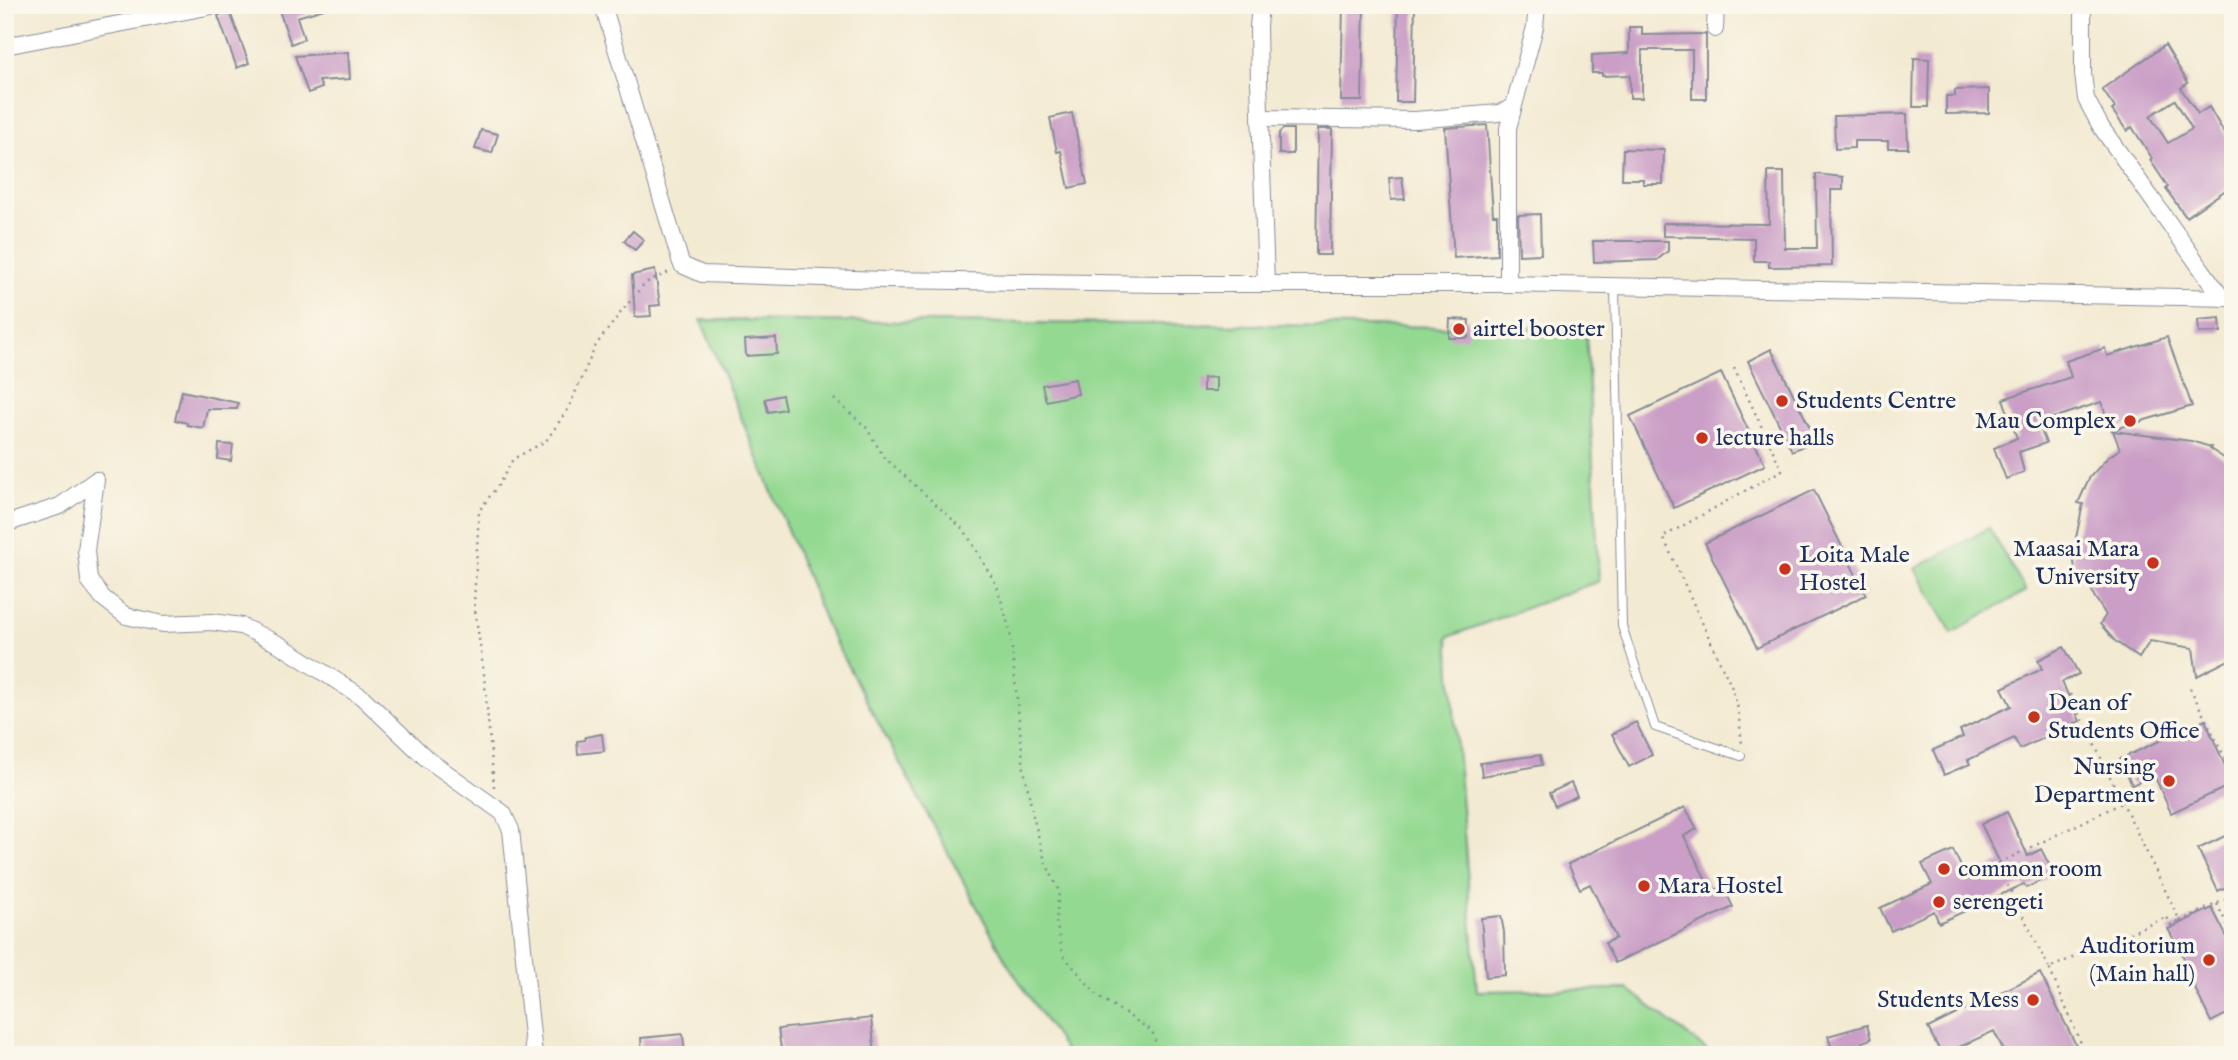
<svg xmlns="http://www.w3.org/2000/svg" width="2238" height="1060" font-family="'IM FELL English',serif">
	<rect width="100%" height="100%" fill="#fbf7ec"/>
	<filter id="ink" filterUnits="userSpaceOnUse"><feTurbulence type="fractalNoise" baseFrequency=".0143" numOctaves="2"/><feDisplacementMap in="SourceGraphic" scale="14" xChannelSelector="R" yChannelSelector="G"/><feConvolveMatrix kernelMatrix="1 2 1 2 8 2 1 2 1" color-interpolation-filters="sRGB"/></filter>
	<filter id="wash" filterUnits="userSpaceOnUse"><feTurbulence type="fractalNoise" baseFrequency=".00686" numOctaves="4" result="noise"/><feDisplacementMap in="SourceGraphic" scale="28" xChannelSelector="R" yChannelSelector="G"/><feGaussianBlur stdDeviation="1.57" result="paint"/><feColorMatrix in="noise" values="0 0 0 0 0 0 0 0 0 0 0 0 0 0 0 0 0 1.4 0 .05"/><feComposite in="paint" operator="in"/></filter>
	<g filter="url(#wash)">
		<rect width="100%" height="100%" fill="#f3ead2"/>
		<g fill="#94d992" stroke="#588478" stroke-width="2">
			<polygon points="701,320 1586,328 1599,581 1448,637 1477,991 1628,989 1713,1055 1068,1055 1007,963 829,631"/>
			<polygon points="1989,528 2026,591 1952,633 1915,569"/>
		</g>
		<g id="blocks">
			<g fill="#ca9ec6" fill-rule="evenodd">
				<polygon points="277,5 324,5 324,9 297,17 304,39 291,44"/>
				<polygon points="1343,5 1364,5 1362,101 1341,101"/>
				<polygon points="1398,5 1415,5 1413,102 1396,102"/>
				<polygon points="228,7 249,63 237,68 218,16 223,13"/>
				<polygon points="1629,27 1642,27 1642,35 1706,34 1706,99 1692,99 1692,50 1642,50 1642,98 1630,98 1630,75 1602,76 1602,73 1592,73 1592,55 1629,53"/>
				<path d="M2165,45L2188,83L2181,88L2184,93L2198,114L2209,107L2233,148V185L2186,217L2166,189L2168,187L2150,160L2152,158L2132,127L2127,131L2112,110L2115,108L2102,89ZM2175,100L2192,129L2168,143L2150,116Z"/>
				<polygon points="348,52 350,79 319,81 322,88 308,93 295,56"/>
				<polygon points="1914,58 1929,59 1928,107 1913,107"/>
				<polygon points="1989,89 1989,113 1946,114 1946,96 1955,96 1955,90"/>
				<polygon points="1072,113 1087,184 1069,188 1061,151 1057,152 1050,118"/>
				<polygon points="1907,114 1908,148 1888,148 1888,141 1854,141 1854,148 1835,149 1834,116"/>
				<polygon points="1487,125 1493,215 1497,215 1497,255 1454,258 1445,128"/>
				<polygon points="1283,129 1293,129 1293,154 1279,154 1279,133"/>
				<polygon points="1318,129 1332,129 1330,255 1316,255"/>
				<polygon points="481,130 498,134 492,153 475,149"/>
				<polygon points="1623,149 1664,150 1663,184 1643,184 1643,179 1622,179"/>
				<polygon points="1768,172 1784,172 1785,248 1817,248 1816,174 1843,177 1843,190 1831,190 1832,266 1769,267 1769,261 1754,261 1754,238 1663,236 1663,223 1769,224"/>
				<polygon points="1402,177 1405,199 1391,200 1389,178"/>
				<polygon points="1540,214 1541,254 1519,255 1518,215"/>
				<polygon points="633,231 644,240 635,250 624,241"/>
				<polygon points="1593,241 1668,241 1668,251 1657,260 1594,262"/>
				<polygon points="655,270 660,305 650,306 651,316 635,317 632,275"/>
				<polygon points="2220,318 2221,332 2199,333 2198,320"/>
				<polygon points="1450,319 1469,320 1468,338 1449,338"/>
				<polygon points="2167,337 2192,406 2112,430 2101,402 2038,423 2046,443 2019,452 2024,472 2006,479 1994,448 2017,438 2003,399 2071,377 2066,361 2105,348 2107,356"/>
				<polygon points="776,338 777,354 746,356 745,340"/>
				<polygon points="1771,349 1816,440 1792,451 1748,361"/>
				<polygon points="1721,373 1765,465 1674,508 1630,416"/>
				<polygon points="1216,377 1216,391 1203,391 1203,378"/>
				<polygon points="1075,379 1078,394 1046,401 1042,385"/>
				<polygon points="182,391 238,403 237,409 207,409 203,428 187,425 187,423 175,420"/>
				<polygon points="782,395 785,409 768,412 765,399"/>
				<polygon points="2113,431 2191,441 2211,447 2210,449 2233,464 2233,627 2228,633 2233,639 2233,658 2197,676 2193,648 2150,641 2139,658 2115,641 2100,624 2106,615 2094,596 2086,575 2076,580 2073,552 2083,504 2078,503 2090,477 2108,457 2120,449"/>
				<polygon points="219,444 233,445 231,461 218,459"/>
				<polygon points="1814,490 1866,595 1757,648 1705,543"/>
				<polygon points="2064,647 2079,674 2062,682 2080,721 2020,749 2014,738 1968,760 1970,764 1944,775 1933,750 1963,737 1960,730 2011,706 2002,688 2042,669 2038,660"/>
				<polygon points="2205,720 2233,784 2171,813 2154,775 2132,785 2120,759"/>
				<polygon points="1636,722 1652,755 1629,767 1612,734"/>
				<polygon points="602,734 604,751 578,754 577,741 585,740 585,737"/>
				<polygon points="1540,755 1542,765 1482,776 1480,763"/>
				<polygon points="1571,783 1577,796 1555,806 1549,793"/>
				<polygon points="1685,807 1697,829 1684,836 1712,892 1723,886 1733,907 1615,963 1605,943 1616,938 1590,884 1580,889 1568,864"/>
				<polygon points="2007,812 2028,856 2041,849 2054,874 2026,888 2024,884 1939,923 1934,911 1891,931 1880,908 1932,884 1922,864 1953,850 1967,879 2000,863 1981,824"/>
				<polygon points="2233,832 2233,884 2218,891 2198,849"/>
				<polygon points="2212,908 2233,949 2233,1011 2211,1022 2191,980 2195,978 2168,929"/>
				<polygon points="1501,916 1504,932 1505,975 1486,977 1481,918"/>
				<polygon points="2040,973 2081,1055 2006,1055 1994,1031 1942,1055 1928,1028"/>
				<polygon points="871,1018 875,1055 782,1055 778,1029"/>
				<polygon points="1867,1025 1871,1039 1862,1042 1864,1047 1850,1051 1848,1045 1832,1050 1828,1036"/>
				<polygon points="683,1034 685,1055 642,1055 641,1038"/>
			</g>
		</g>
	</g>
	<g filter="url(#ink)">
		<use href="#blocks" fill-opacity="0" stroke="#878c98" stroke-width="2"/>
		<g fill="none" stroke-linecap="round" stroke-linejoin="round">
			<g stroke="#878c98" stroke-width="10">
				<g id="service">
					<polyline points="1615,287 1622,626 1655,727 1741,756"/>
					<polyline points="2223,1055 2233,1050"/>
				</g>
			</g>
			<g stroke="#878c98" stroke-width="18">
				<g id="minor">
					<polyline points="603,5 680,260 682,265 702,274 885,280 1162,284 1508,284 2233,298"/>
					<polyline points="1260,5 1258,27 1259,82 1266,284"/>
					<polyline points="2083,5 2083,74 2086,99 2101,127 2222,298"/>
					<polyline points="1715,29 1716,5"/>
					<polyline points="5,46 217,5"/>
					<polyline points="1260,118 1415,120 1499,113 1512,108"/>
					<polyline points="1508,284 1508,128 1535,27 1537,5"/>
					<polyline points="5,524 60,506 96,480 86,550 89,580 103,598 126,616 163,624 212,622 241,626 280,645 362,697 427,759 503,813 511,830 534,1055"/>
				</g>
			</g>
			<g stroke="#878c98" stroke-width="2.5" stroke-dasharray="2 5" stroke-linecap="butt">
				<polyline points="1734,368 1782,470 1663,537 1732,688 1738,709 1742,744"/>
				<polyline points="834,399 866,427 884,457 965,531 997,586 1010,631 1024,769 1033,816 1045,861 1059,891 1056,921 1063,955 1098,996 1152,1031 1155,1040 1154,1055"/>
				<polyline points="2190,688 2233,774"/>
				<polyline points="2070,694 2180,921 2233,896"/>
				<polyline points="494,787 484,674 474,603 479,511 499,484 513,459 546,441 568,409 596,345 622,311 645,283 669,272"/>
				<polyline points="2217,904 2233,937"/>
				<polyline points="2049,968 1997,864 2122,803"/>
				<polyline points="2086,1055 2049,968 2167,917 2171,925 2180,921"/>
			</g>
			<use href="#service" stroke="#fff" stroke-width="8"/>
			<use href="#minor" stroke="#fff" stroke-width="16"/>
		</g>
	</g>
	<g fill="#c8321e" stroke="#fbf7ec" stroke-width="2.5">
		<circle cx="1459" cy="329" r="7"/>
		<circle cx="1782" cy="401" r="7"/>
		<circle cx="2130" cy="421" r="7"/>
		<circle cx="1702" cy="438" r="7"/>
		<circle cx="2153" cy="563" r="7"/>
		<circle cx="1785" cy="569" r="7"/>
		<circle cx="2034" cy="717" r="7"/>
		<circle cx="2169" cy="781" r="7"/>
		<circle cx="1944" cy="869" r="7"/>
		<circle cx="1644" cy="886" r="7"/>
		<circle cx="1939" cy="902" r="7"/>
		<circle cx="2209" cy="960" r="7"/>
		<circle cx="2033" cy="1000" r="7"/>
	</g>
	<g text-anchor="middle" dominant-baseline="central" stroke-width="7" stroke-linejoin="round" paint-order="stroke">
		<g font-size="24" fill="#1b2f5e" stroke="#fbf7ec" text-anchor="start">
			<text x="1473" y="329">airtel booster</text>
			<text x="1796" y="401">Students Centre</text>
			<text x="2116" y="421" text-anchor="end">Mau Complex</text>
			<text x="1716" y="438">lecture halls</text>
			<text x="2139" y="549" text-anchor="end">Maasai Mara<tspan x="2139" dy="28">University</tspan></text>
			<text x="1799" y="555">Loita Male<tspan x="1799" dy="28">Hostel</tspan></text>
			<text x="2048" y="703">Dean of<tspan x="2048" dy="28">Students Office</tspan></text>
			<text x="2155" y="767" text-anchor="end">Nursing<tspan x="2155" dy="28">Department</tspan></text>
			<text x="1958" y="869">common room</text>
			<text x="1658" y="886">Mara Hostel</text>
			<text x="1953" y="902">serengeti</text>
			<text x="2195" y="946" text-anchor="end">Auditorium<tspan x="2195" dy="28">(Main hall)</tspan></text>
			<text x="2019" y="1000" text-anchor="end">Students Mess</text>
		</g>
	</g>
	<rect width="2238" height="1060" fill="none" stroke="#fbf7ec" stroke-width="28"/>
</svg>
